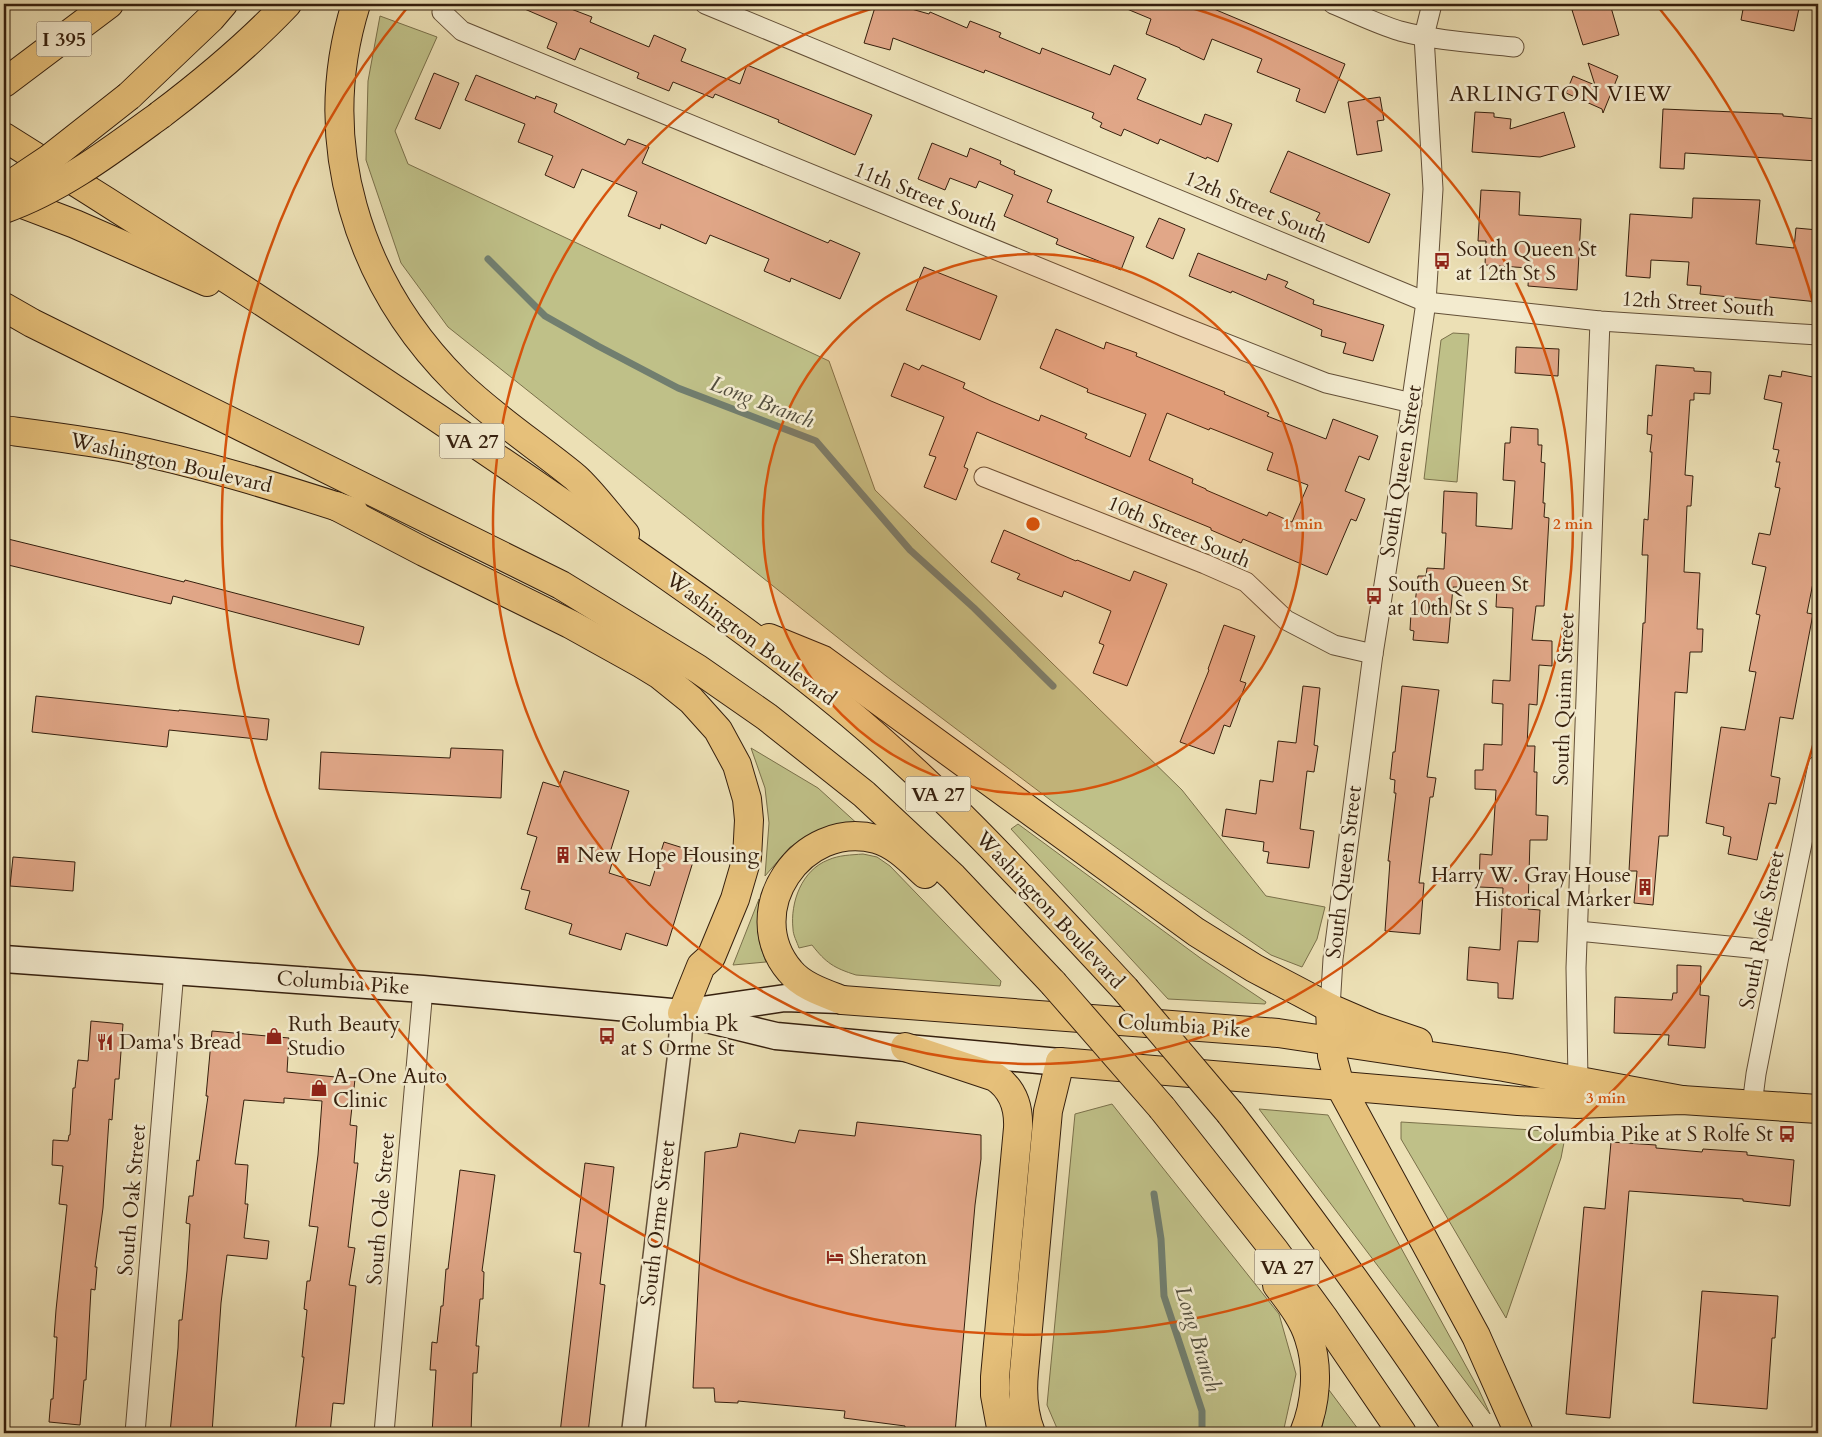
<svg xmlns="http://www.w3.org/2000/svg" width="1822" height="1437" font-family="Cardo,serif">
	<rect width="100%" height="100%" fill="#ece0b5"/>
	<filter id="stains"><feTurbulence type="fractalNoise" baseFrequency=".004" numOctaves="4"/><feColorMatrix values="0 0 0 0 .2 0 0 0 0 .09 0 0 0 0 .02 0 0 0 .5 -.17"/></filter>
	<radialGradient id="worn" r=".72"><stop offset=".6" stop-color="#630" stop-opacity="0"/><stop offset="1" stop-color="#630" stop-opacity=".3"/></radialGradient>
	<g fill="#bfc088" stroke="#7a704a">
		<polygon points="380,16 437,37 395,131 408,164 829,361 875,490 1182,790 1266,896 1325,907 1317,939 1302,967 1271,955 1160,879 1057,805 886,676 448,327 401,263 366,160 368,81"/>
		<polygon points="1453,333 1469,334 1457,482 1424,479 1441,340"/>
		<polygon points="751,748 818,788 861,827 808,838 790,847 765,876 769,823 765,788"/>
		<polygon points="1018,824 1203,960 1266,1002 1265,1004 1168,999 1011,829"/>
		<path d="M863,854L877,857L890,866L1001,981L1000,986L856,975C834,968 826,963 812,945L799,948C797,942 793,935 793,929C790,902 802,870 828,860C839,855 851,855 863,854Z"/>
		<path d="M759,899C757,926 756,936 766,962L733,965Z"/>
		<polygon points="1112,1104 1279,1314 1296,1374 1283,1433 1059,1433 1047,1405 1075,1114"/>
		<polygon points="1259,1109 1328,1115 1478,1388 1490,1414"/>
		<polygon points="1401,1122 1566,1132 1561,1158 1506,1318 1401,1139"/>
		<polygon points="1329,1390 1361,1433 1321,1433"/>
	</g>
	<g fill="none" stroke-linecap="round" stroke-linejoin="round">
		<g stroke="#717e6f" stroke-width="7">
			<polyline points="488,259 545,316 598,346 678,388 816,441 910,550 974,608 1053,686"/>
			<polyline points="1154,1194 1161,1239 1164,1296 1202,1411 1202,1433"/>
		</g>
	</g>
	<g fill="#e1a788" stroke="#351f0d" fill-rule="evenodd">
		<polygon points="513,4 558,4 592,17 590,22 649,47 654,35 686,49 681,61 740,84 747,65 872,115 855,155 778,122 779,120 715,94 713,98 673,82 669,91 637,78 639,73 580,48 575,60 547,48 557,23"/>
		<polygon points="876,4 894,4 929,14 930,12 967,28 970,21 1001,33 999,37 1040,54 1042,48 1110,75 1114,65 1146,79 1137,99 1201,125 1205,114 1232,124 1218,162 1207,157 1206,159 1160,139 1158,144 1124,129 1121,136 1100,127 1102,123 1092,118 1094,113 985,70 984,73 893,38 890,50 864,43"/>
		<polygon points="1115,4 1202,4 1345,64 1325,113 1296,101 1300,89 1257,72 1262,59 1212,39 1204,60 1180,49 1180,48 1146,34 1151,19"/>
		<polygon points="1594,4 1610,4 1619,35 1583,45 1572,10"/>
		<polygon points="1744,4 1800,4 1794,31 1741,20"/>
		<polygon points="1588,63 1618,76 1603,113 1602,109 1566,93 1573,76 1595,85"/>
		<polygon points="434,73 459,83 440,129 415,119"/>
		<polygon points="476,75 535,99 536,96 557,104 554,112 625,145 628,139 649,147 642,163 828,243 830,240 860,253 840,299 791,278 790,282 764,271 769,259 710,235 706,244 661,224 660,229 628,216 637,192 582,169 574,188 545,175 553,156 518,142 525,124 465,100"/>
		<polygon points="1380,97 1384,120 1377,121 1382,151 1357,155 1348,102"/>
		<polygon points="1663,109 1783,114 1783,116 1818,119 1818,161 1685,153 1684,169 1660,168"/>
		<polygon points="1475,112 1494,113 1494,117 1511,119 1510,129 1564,112 1575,147 1540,157 1472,152"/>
		<polygon points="932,143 967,157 970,148 1001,161 1000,164 1015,171 1014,174 1052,190 1047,202 1134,237 1121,270 1056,244 1058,239 1004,216 1013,195 979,181 976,188 950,178 945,190 918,179"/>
		<polygon points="1288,151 1390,194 1369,243 1316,220 1320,213 1270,192"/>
		<polygon points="1481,190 1520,192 1519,215 1581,219 1577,290 1528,286 1529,268 1485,265 1486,241 1478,241"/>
		<polygon points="1693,198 1760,200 1756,244 1794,248 1796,228 1818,230 1818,302 1769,297 1769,301 1700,294 1701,286 1687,285 1689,262 1651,260 1650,278 1626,276 1630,214 1692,218"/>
		<polygon points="1159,218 1185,229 1173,259 1146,247"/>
		<polygon points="1198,253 1266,280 1268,274 1288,282 1285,287 1314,300 1313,304 1384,325 1373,361 1343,353 1346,343 1321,336 1322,330 1232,291 1231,293 1189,276"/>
		<polygon points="924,267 997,296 980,340 906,310"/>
		<path d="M1056,329L1104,349L1106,342L1137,353L1136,356L1225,392L1224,394L1269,413L1267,416L1326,439L1333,419L1378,436L1369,460L1359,456L1345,491L1365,499L1356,521L1351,519L1327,575L1243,539L1241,543L1211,530V528L977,432L964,467L968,469L956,500L924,487L936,457L929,455L944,417L891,396L904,363L919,370L922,365L965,383L963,388L991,401L1039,421L1041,415L1087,434L1085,438L1130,457L1146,414L1087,392L1088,389L1040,368ZM1167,413L1209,430L1210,428L1273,453L1267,470L1308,485L1292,522L1269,512L1267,516L1206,490V489L1192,483L1193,479L1149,460Z"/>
		<polygon points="1516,347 1559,349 1558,376 1515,373"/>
		<polygon points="1656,365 1694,368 1694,371 1711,372 1710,394 1694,393 1694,400 1690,400 1685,475 1693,476 1691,506 1687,506 1684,572 1700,573 1697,629 1703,629 1702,652 1690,652 1687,693 1675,692 1668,836 1659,836 1653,905 1634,903 1637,871 1629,871 1643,623 1645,623 1648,555 1642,555 1644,519 1648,520 1652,452 1650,452 1652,435 1647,434 1648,415 1652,416"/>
		<polygon points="1782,371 1818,378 1818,574 1815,573 1807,613 1813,614 1793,719 1780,717 1771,776 1780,778 1776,804 1769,803 1757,860 1728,854 1731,837 1723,835 1724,827 1706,823 1721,727 1745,730 1756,672 1749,671 1760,615 1756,614 1766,567 1752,564 1759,533 1770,535 1780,488 1775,487 1780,462 1776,462 1779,450 1773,449 1782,403 1764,399 1769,375 1781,377"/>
		<polygon points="1511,427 1538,429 1538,445 1542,445 1541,462 1545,463 1543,503 1545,503 1544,517 1549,518 1544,606 1536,606 1532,640 1552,641 1552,666 1539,665 1537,705 1529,704 1527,746 1535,746 1534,772 1537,772 1536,815 1548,816 1547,840 1530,840 1528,909 1540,910 1538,942 1518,941 1513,999 1498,998 1498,983 1467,980 1469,947 1500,950 1503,888 1479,887 1480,854 1492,855 1496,790 1475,789 1475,770 1483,770 1484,744 1502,745 1503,704 1492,703 1493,680 1510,681 1513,608 1496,607 1497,587 1453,587 1448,643 1413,640 1414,631 1410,630 1411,613 1414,614 1418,576 1426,576 1427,568 1444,569 1446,533 1442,533 1444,491 1477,493 1476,526 1512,529 1515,481 1503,480 1505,443 1510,443"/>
		<polygon points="1004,530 1076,561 1077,560 1130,581 1134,571 1167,584 1127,686 1093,673 1104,645 1099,643 1111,611 1064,591 1062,597 1017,579 1020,574 991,562"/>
		<polygon points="4,538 184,582 185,580 364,627 359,645 173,596 171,604 4,564"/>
		<polygon points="1224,625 1255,636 1240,681 1246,683 1230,727 1224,725 1214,754 1180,742 1209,670 1208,669"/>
		<polygon points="1303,686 1320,688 1314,745 1318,746 1314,772 1307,771 1300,829 1314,831 1309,868 1267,863 1269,852 1263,851 1264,842 1222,836 1226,809 1256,814 1260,780 1273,782 1278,741 1296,743"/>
		<polygon points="1402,686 1439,690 1427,777 1436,778 1433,797 1430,797 1419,883 1424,883 1420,934 1385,931 1390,861 1388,861 1396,793 1394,793 1395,780 1390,779 1393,752 1395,752"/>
		<polygon points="36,696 179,711 179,710 269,719 267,740 169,730 167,747 32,732"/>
		<polygon points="451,748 503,750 501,798 319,789 321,752 450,758"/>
		<polygon points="564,771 629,791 608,859 613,860 609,873 650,886 664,842 696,852 667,946 626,933 621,950 569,934 572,924 525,909 530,891 521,889 537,837 527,834 543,782 559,787"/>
		<polygon points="13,857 75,862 73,891 10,886"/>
		<polygon points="1677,965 1701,966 1700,995 1709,996 1705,1048 1668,1045 1669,1035 1614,1033 1615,997 1672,1000 1673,993 1677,993"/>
		<polygon points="91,1021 123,1024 119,1079 115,1079 112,1120 109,1119 103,1208 95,1267 97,1267 95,1290 91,1289 86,1380 84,1380 80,1425 49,1422 51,1399 53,1399 57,1337 54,1337 56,1310 67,1205 59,1204 63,1166 52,1165 53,1140 68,1141 69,1135 70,1135 73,1088 75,1088 78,1060 88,1061"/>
		<polygon points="212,1031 289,1038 287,1072 355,1079 350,1125 357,1126 354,1163 358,1163 348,1247 355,1248 349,1285 356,1286 344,1404 333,1403 330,1433 295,1433 304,1357 302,1357 307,1310 304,1309 307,1281 310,1281 318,1227 309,1226 318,1155 322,1101 284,1098 284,1103 244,1100 235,1164 248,1165 245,1204 248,1204 244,1238 269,1241 267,1259 227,1255 221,1303 212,1433 170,1433 178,1348 179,1320 182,1320 187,1271 190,1224 186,1223 189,1196 193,1196 197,1160 199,1161 208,1096 206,1096"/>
		<polygon points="857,1122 981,1135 981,1159 975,1205 955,1433 905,1433 905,1426 844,1418 845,1411 738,1401 738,1403 715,1402 714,1388 693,1388 705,1152 737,1147 740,1133 795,1143 799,1130 855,1136"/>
		<polygon points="1611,1142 1656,1145 1656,1148 1702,1152 1703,1149 1747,1152 1747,1155 1794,1160 1790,1206 1743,1201 1743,1199 1629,1191 1610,1418 1566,1414 1584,1207 1605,1209"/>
		<polygon points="585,1163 614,1167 600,1284 605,1285 588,1433 560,1433 581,1253 574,1252"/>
		<polygon points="460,1170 495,1175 482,1271 484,1272 483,1299 480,1299 476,1346 479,1346 477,1373 473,1373 471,1433 432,1433 436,1370 430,1370 432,1342 437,1343 441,1306 443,1306 446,1269 448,1269"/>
		<polygon points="1702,1291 1778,1296 1775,1338 1772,1338 1767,1409 1693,1403"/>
	</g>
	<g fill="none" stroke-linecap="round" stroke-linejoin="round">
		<g stroke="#634f37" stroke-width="21">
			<g id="minor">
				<polyline points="444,4 442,12 462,31 1184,327 1326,383 1412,403"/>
				<polyline points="705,4 1426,302 1600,321 1818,335"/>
				<path d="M1333,4C1355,13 1377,24 1400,31C1437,41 1477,43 1514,47"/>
				<polyline points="984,477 1205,564 1246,582 1286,620 1334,645 1373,654"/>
				<polyline points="1578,931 1780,951"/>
				<polyline points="1330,1008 1333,959 1373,654 1396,509 1426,302 1433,189 1424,36 1432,4"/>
				<polyline points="1578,1079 1576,968 1600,321"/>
				<polyline points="1752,1105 1756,1074 1780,951 1818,765"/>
				<polyline points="135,1433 174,971"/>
				<polyline points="384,1433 423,989"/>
			</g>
		</g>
		<g stroke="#634f37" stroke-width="25">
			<polyline id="tertiary" points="633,1433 679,1056 682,1013"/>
		</g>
		<g stroke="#351f0d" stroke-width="29">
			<g id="secondary">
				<polyline points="4,959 423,989 682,1013 776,1036 1060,1062"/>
				<polyline points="695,1011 785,998 840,1000"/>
			</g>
		</g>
		<g stroke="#351f0d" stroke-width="30">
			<g id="primary">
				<polyline points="842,1000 1278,1033 1504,1067 1682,1100"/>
				<polyline points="1060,1062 1518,1101 1577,1104 1682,1100 1818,1109"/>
				<polyline points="1340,1086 1332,1056 1330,1008 1374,1027 1418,1042"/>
			</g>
		</g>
		<g stroke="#351f0d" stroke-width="30">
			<g id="motorway">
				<path d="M356,4C313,141 357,282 457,382C494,418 536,445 575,477C591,491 610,517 625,534"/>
				<polyline points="4,83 109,4"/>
				<polyline points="129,96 211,18 223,4"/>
				<path d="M160,115C205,81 248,45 287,4"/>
				<path d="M4,137C187,251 367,369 545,491C644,560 745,627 838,704C942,789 1033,890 1125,989"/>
				<polyline points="4,197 75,224 207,282"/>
				<polyline points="4,307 32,323 561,585 698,669 767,717 864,794 953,877 1053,983"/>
				<path d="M4,430C42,435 82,440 120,447C200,463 277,487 354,512"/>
				<polyline points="336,506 424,552 570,624 642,664 660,675 691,700 718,730 737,765 747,799 749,820 747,858 735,899 711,957 701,966 682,1013"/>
				<polyline points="769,638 823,660 1196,932 1254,968 1330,1008"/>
				<path d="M842,1000C824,993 802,986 790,971C739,911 802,819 876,839C895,844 911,861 925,874"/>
				<path d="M905,1047L995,1077C1013,1089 1019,1107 1018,1128L995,1377V1395L1002,1433"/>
				<polyline points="1340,1086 1476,1336 1519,1433"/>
				<polyline points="1162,1108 1275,1251 1323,1317 1402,1433"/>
				<path d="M1230,1113C1310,1217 1388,1323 1460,1433"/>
				<path d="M1277,1285C1289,1301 1303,1318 1309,1338C1319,1368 1316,1404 1304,1433"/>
				<path d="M1031,1433C1023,1413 1022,1393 1024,1372L1048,1111L1060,1062"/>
			</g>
		</g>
		<use href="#minor" stroke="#f3ebcf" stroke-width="19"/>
		<use href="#tertiary" stroke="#f3ebcf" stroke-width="22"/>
		<use href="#secondary" stroke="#f3ebcf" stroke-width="26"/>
		<use href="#primary" stroke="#e6c07a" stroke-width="28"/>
		<use href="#motorway" stroke="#e6c07a" stroke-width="28"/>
		<g stroke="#351f0d" stroke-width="30" stroke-linecap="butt">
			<g id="motorway-bridge">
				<polyline points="4,189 49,159 129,96"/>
				<path d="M4,209C61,189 112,150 160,115"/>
				<polyline points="1053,983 1162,1108"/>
				<polyline points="1125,989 1230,1113"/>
			</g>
		</g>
		<use href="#motorway-bridge" stroke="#e6c07a" stroke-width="28"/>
	</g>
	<circle cx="1033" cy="524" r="270" fill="#d6530c" fill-opacity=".12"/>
	<g fill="none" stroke="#d6530c" stroke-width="2.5">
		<circle cx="1033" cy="524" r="270"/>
		<path d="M1182 5A540 540 0 1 1 884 5"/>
		<path d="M1818 727A811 811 0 1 1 407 8M1659 8A811 811 0 0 1 1818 321"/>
	</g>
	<defs>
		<g id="bus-bare" transform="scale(1.35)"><path d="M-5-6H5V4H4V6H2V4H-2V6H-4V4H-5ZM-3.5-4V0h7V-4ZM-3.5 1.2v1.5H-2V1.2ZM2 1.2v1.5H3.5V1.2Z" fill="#8f2418" stroke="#f3ebcf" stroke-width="2.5" paint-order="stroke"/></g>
		<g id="building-bare" transform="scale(1.35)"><path d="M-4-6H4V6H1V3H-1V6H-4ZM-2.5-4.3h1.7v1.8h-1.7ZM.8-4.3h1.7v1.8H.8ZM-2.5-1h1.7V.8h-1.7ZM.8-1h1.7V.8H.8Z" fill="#8f2418" stroke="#f3ebcf" stroke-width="2.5" paint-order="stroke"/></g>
		<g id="shop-bare" transform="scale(1.35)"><path d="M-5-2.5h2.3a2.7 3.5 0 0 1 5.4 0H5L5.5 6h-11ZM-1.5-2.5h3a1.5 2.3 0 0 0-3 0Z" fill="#8f2418" stroke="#f3ebcf" stroke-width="2.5" paint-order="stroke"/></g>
		<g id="restaurant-bare" transform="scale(1.35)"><path d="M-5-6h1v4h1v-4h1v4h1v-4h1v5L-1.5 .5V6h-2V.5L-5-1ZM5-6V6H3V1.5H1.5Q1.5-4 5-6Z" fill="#8f2418" stroke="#f3ebcf" stroke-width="2.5" paint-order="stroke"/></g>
		<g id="hotel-bare" transform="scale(1.35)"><path d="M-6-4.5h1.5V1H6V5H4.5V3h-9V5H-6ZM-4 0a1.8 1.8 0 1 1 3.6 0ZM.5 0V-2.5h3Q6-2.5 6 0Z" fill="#8f2418" stroke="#f3ebcf" stroke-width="2.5" paint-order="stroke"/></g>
	</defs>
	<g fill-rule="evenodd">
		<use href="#bus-bare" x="1442" y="261"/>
		<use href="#bus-bare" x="1374" y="596"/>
		<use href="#building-bare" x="563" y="855"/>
		<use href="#building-bare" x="1645" y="887"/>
		<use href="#shop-bare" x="274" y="1036"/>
		<use href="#bus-bare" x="607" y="1036"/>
		<use href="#restaurant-bare" x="105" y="1042"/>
		<use href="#shop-bare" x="319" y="1088"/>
		<use href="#bus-bare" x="1787" y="1134"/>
		<use href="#hotel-bare" x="835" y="1257"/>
	</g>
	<g text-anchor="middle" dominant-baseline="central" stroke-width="5" stroke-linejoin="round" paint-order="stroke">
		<g fill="#f3ebcf" stroke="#6e5c47" stroke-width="1">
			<rect x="36.5" y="21.5" width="55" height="35" rx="4"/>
			<rect x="439.5" y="423.5" width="65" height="35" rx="4"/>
			<rect x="905.5" y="776.5" width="65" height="35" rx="4"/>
			<rect x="1254.5" y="1249.5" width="65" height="35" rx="4"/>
		</g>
		<g font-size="20" font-weight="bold" fill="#351f0d">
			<text x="64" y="39">I 395</text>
			<text x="472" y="441">VA 27</text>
			<text x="938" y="794">VA 27</text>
			<text x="1287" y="1267">VA 27</text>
		</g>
		<g font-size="21" fill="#351f0d" stroke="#f3ebcf">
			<text transform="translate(926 197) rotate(22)">11th Street South</text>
			<text transform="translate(1256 207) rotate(23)">12th Street South</text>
			<text transform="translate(1698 304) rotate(4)">12th Street South</text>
			<text transform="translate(171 463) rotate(13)">Washington Boulevard</text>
			<text transform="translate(1401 471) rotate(-81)">South Queen Street</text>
			<text transform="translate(1179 532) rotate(23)">10th Street South</text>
			<text transform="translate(751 639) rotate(37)">Washington Boulevard</text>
			<text transform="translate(1564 699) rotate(-88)">South Quinn Street</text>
			<text transform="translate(1344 872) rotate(-83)">South Queen Street</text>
			<text transform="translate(1050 910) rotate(47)">Washington Boulevard</text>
			<text transform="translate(1762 930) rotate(-79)">South Rolfe Street</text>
			<text transform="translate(343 983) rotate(4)">Columbia Pike</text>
			<text transform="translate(1184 1026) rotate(4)">Columbia Pike</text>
			<text transform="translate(132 1200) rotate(-85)">South Oak Street</text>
			<text transform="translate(381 1209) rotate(-85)">South Ode Street</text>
			<text transform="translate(658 1223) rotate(-83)">South Orme Street</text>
		</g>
		<g font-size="21" fill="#351f0d" stroke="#f3ebcf" text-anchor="start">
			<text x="1456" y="249">South Queen St<tspan x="1456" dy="24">at 12th St S</tspan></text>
			<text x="1388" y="584">South Queen St<tspan x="1388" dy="24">at 10th St S</tspan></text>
			<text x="577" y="855">New Hope Housing</text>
			<text x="1631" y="875" text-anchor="end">Harry W. Gray House<tspan x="1631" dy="24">Historical Marker</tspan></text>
			<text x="288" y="1024">Ruth Beauty<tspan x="288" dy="24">Studio</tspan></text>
			<text x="621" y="1024">Columbia Pk<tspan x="621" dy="24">at S Orme St</tspan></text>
			<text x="119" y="1042">Dama's Bread</text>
			<text x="333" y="1076">A-One Auto<tspan x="333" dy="24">Clinic</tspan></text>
			<text x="1773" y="1134" text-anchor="end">Columbia Pike at S Rolfe St</text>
			<text x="849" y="1257">Sheraton</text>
		</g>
		<g font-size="22" letter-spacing="1" fill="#351f0d" stroke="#f3ebcf">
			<text x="1561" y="94">ARLINGTON VIEW</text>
		</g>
		<g font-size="22" font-style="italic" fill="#534e3e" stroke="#f3ebcf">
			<text transform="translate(762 402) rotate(21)">Long Branch</text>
			<text transform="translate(1198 1339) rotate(73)">Long Branch</text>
		</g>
	</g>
	<circle cx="1033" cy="524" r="8" fill="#d6530c" stroke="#f3ebcf" stroke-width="2.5"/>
	<g font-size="15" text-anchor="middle" font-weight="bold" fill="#d6530c" stroke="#f3ebcf" stroke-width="5" stroke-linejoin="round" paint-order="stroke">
		<text x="1303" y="529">1 min</text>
		<text x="1573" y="529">2 min</text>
		<text x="1606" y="1103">3 min</text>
	</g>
	<rect width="1822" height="1437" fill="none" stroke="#ece0b5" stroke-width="20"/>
	<rect x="5" y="5" width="1812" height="1427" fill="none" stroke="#351f0d" stroke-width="2.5"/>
	<rect x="10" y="10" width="1802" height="1417" fill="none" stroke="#351f0d"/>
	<rect width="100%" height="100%" filter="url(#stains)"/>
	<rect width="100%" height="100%" fill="url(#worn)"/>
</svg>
